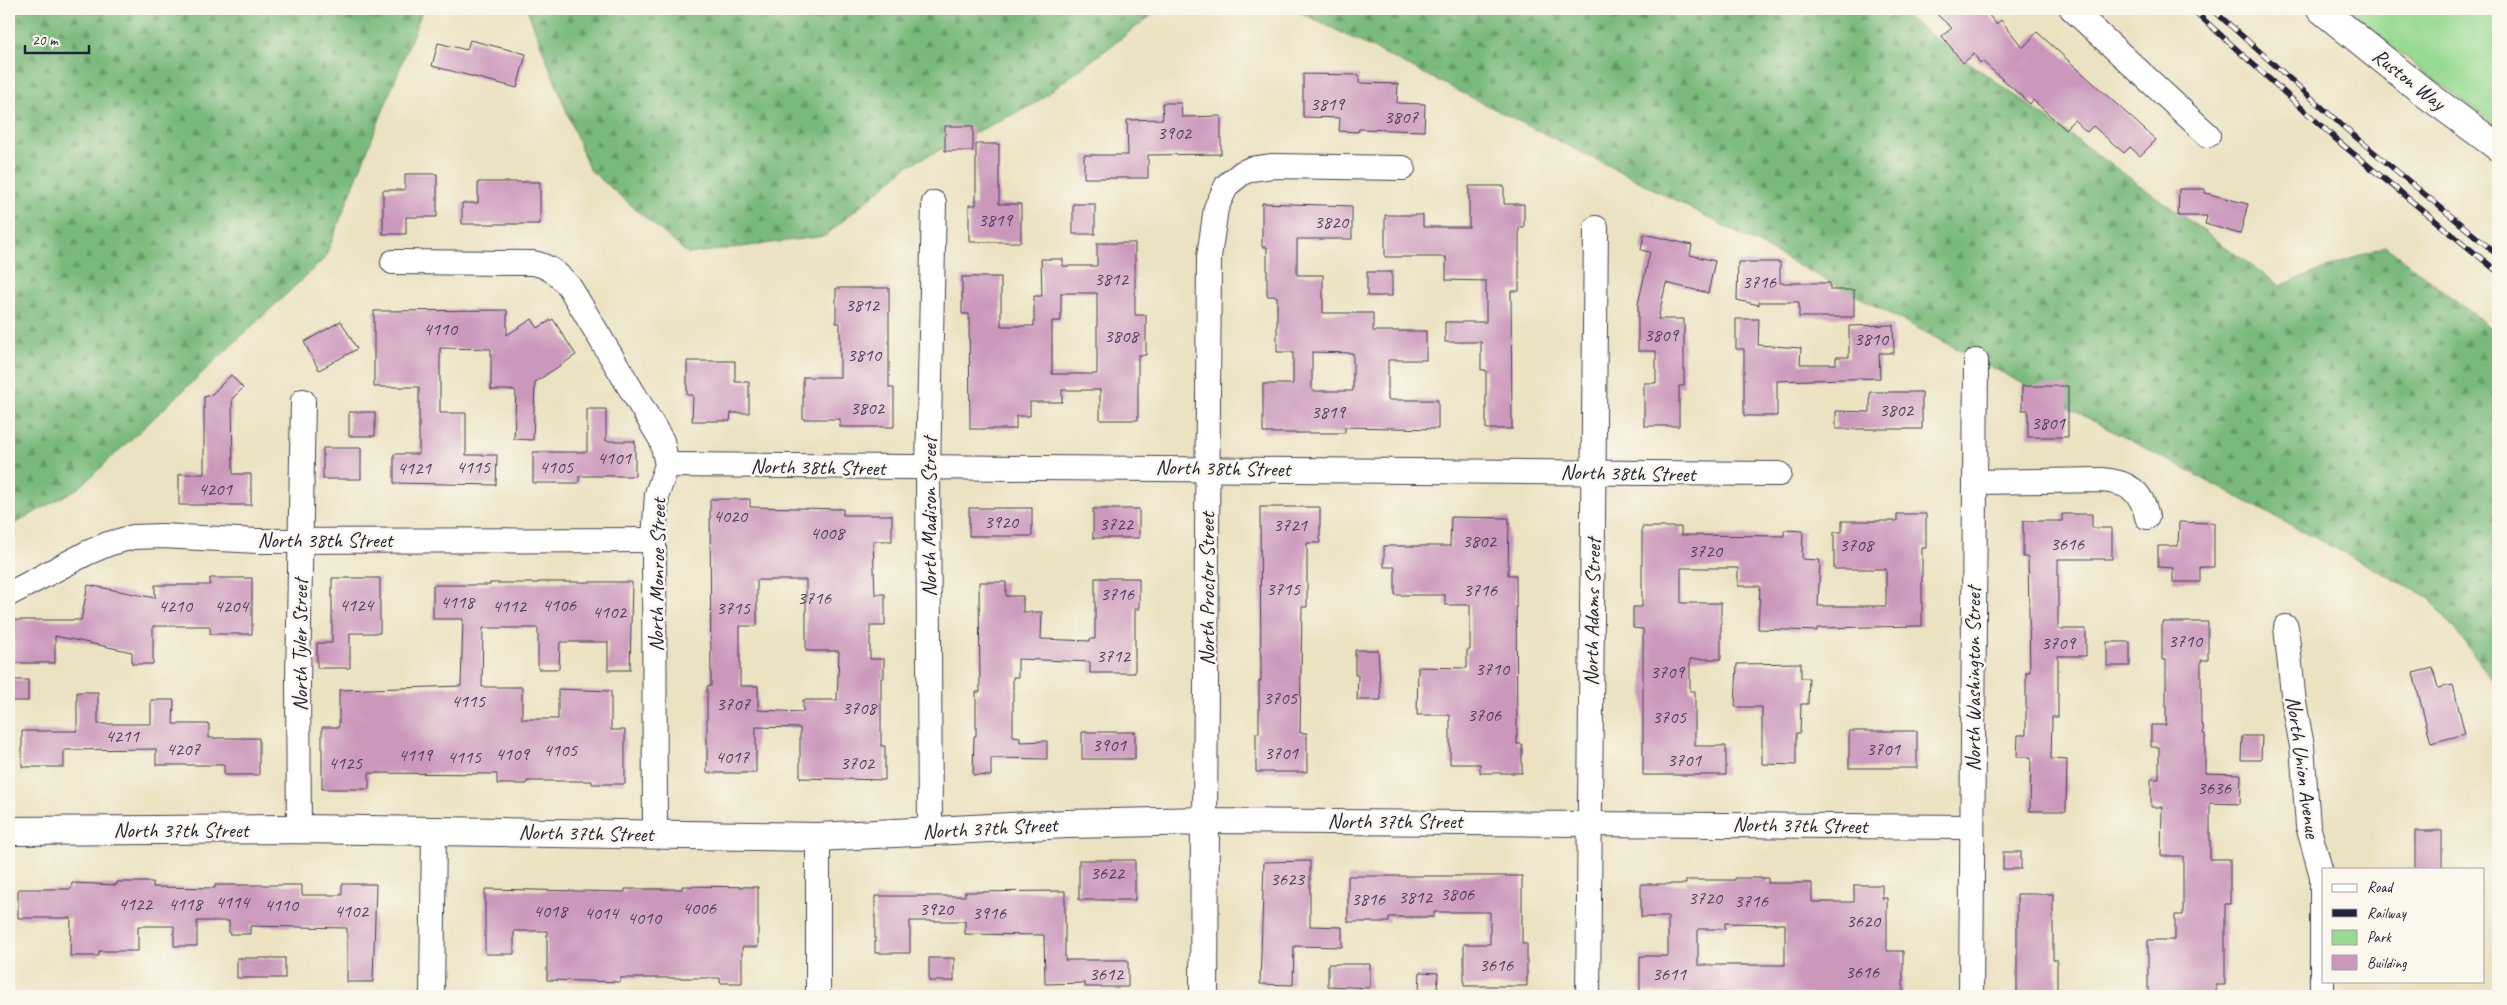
<svg xmlns="http://www.w3.org/2000/svg" width="2507" height="1005" font-family="Caveat,sans-serif">
	<defs>
		<pattern id="forest-firs" width="22" height="20" patternUnits="userSpaceOnUse" patternTransform="scale(1.25)"><rect width="22" height="20" fill="#79ba7c"/><path d="M5 1l3.5 6h-7zM16 11l3.5 6h-7z" fill="#639767"/></pattern>
	</defs>
	<rect width="100%" height="100%" fill="#fbf7ec"/>
	<filter id="ink" filterUnits="userSpaceOnUse"><feTurbulence type="fractalNoise" baseFrequency=".02" numOctaves="2"/><feDisplacementMap in="SourceGraphic" scale="10" xChannelSelector="R" yChannelSelector="G"/><feConvolveMatrix kernelMatrix="1 2 1 2 8 2 1 2 1" color-interpolation-filters="sRGB"/></filter>
	<filter id="wash" filterUnits="userSpaceOnUse"><feTurbulence type="fractalNoise" baseFrequency=".0096" numOctaves="4" result="noise"/><feDisplacementMap in="SourceGraphic" scale="20" xChannelSelector="R" yChannelSelector="G"/><feGaussianBlur stdDeviation="1.12" result="paint"/><feColorMatrix in="noise" values="0 0 0 0 0 0 0 0 0 0 0 0 0 0 0 0 0 1.4 0 .05"/><feComposite in="paint" operator="in"/></filter>
	<g filter="url(#wash)">
		<rect width="100%" height="100%" fill="#ebe2c1"/>
		<polygon fill="#97da92" stroke="#5c7e66" points="2348,9 2498,9 2498,126 2423,72"/>
		<g fill="url(#forest-firs)" stroke="#4e6e5c">
			<polygon points="9,9 423,9 325,258 80,487 9,527"/>
			<polygon points="527,9 1160,9 1034,104 909,165 825,236 688,254 589,169"/>
			<polygon points="1294,9 1895,9 2280,286 2385,246 2498,333 2498,686 2431,599 1629,176"/>
		</g>
		<g id="blocks">
			<g fill="#cb98bc" fill-rule="evenodd">
				<polygon points="1931,9 1984,9 1996,24 2001,20 2023,48 2037,32 2156,140 2140,156 2130,147 2124,153 2093,126 2087,132 2074,120 2065,129 2033,100 2030,104 1982,61 1980,63 1974,54 1963,63 1942,36 1952,28"/>
				<polygon points="470,40 526,54 517,88 432,66 438,43 467,50"/>
				<polygon points="1303,74 1359,75 1359,83 1398,84 1397,103 1425,104 1424,131 1359,129 1358,132 1339,131 1340,118 1303,117"/>
				<polygon points="1162,103 1181,103 1182,117 1221,116 1221,154 1148,155 1148,178 1084,178 1084,155 1128,155 1127,120 1163,119"/>
				<rect x="945" y="126" width="28" height="25"/>
				<polygon points="976,144 999,144 999,204 1021,204 1021,242 969,242 969,205 976,205"/>
				<polygon points="405,174 437,174 437,217 406,217 406,234 383,234 383,190 405,190"/>
				<polygon points="478,182 540,182 540,224 462,224 462,203 478,203"/>
				<polygon points="1469,186 1504,186 1504,204 1524,204 1524,227 1519,227 1519,291 1511,291 1512,429 1486,429 1486,370 1481,370 1481,342 1445,342 1445,322 1486,322 1486,281 1446,280 1446,257 1385,257 1385,215 1423,215 1423,227 1469,227"/>
				<polygon points="2179,189 2205,189 2205,193 2248,204 2240,234 2205,224 2207,216 2178,216"/>
				<path d="M1262,203L1352,206V239H1297V275H1323V313H1373V331H1426V360H1388V400H1438V429L1345,427V433H1263V384H1293V352H1277V296H1267V247H1262ZM1312,352L1353,353V391H1312Z"/>
				<rect x="1073" y="204" width="22" height="30"/>
				<polygon points="1644,234 1692,245 1690,255 1715,261 1708,293 1666,283 1658,319 1684,319 1684,386 1679,386 1679,426 1644,426 1644,383 1656,383 1656,351 1638,351 1638,304 1650,252 1641,250"/>
				<path d="M1097,243H1135V315H1146V355H1138V420H1100V390H1062V402H1030V416H1016V429H970L969,314H962V277H1001V326H1034V296H1042L1041,259H1063V266H1097ZM1061,293H1097V374H1052V321H1061Z"/>
				<polygon points="1738,262 1780,262 1780,283 1830,283 1830,290 1854,290 1854,317 1799,317 1799,302 1759,302 1759,305 1737,300"/>
				<rect x="1367" y="272" width="25" height="24"/>
				<polygon points="836,288 889,288 889,388 894,388 894,427 840,427 840,419 803,419 803,377 840,377 840,323 836,323"/>
				<polygon points="507,310 507,335 532,319 538,328 553,319 576,355 535,382 533,440 514,439 516,392 514,390 491,390 491,349 440,348 440,413 466,413 466,455 497,455 496,485 394,483 394,454 419,454 419,387 374,387 374,311"/>
				<polygon points="1736,319 1759,319 1758,345 1801,348 1800,364 1836,364 1836,357 1849,357 1849,326 1893,325 1894,353 1879,353 1880,378 1777,381 1777,416 1744,416 1744,349 1736,349"/>
				<polygon points="341,321 357,349 319,370 304,342"/>
				<polygon points="687,361 735,361 735,382 749,382 749,413 731,413 730,421 692,421 693,395 687,395"/>
				<polygon points="231,375 243,388 232,399 233,474 251,474 251,505 179,505 179,474 204,474 204,397 211,395"/>
				<polygon points="2022,386 2068,386 2068,437 2028,437 2028,410 2022,410"/>
				<polygon points="1870,392 1922,392 1922,429 1836,429 1836,411 1870,412"/>
				<polygon points="587,409 606,409 606,441 635,441 635,476 579,476 579,483 533,483 533,452 587,452"/>
				<rect x="349" y="412" width="26" height="24"/>
				<rect x="323" y="448" width="38" height="31"/>
				<path d="M710,499H750V507L843,509V515H892V541H873L875,594H885V626H870V659H884V678H881V746H885V780L800,778V728L756,727V773H707V686H711ZM757,580H806V651H839L837,700H803V712L758,710V686H740V626H757Z"/>
				<polygon points="1260,507 1320,507 1320,543 1307,543 1307,607 1302,607 1300,733 1307,733 1307,772 1256,772 1256,733 1259,733 1259,681 1261,681"/>
				<rect x="969" y="508" width="63" height="28"/>
				<rect x="1093" y="509" width="46" height="29"/>
				<polygon points="1897,514 1926,514 1926,548 1922,548 1922,626 1817,628 1817,631 1758,629 1760,586 1738,586 1738,568 1681,568 1681,603 1721,603 1721,659 1690,659 1690,691 1695,691 1695,746 1726,746 1726,775 1643,775 1643,629 1633,628 1633,607 1642,607 1642,527 1681,527 1681,535 1784,536 1784,530 1803,531 1802,559 1820,560 1818,606 1886,606 1886,569 1834,569 1834,532 1842,532 1842,521 1897,521"/>
				<polygon points="2062,514 2092,514 2092,528 2112,528 2112,559 2058,559 2058,629 2086,629 2086,656 2058,656 2058,717 2052,717 2051,759 2067,760 2066,811 2030,811 2031,757 2017,757 2018,735 2026,735 2026,672 2030,672 2028,557 2023,557 2023,521 2062,521"/>
				<polygon points="1451,517 1509,518 1508,575 1516,575 1517,744 1522,744 1522,773 1480,773 1480,764 1450,764 1450,715 1417,715 1418,667 1467,668 1467,650 1470,650 1470,605 1445,605 1445,595 1395,595 1395,567 1384,567 1384,546 1450,546"/>
				<polygon points="2179,522 2214,523 2214,567 2200,567 2200,582 2173,582 2173,568 2158,567 2158,546 2178,546"/>
				<polygon points="210,578 252,578 252,634 210,634 210,626 153,626 153,664 132,664 132,652 55,636 55,663 14,663 14,620 81,620 88,585 155,598 155,585 210,585"/>
				<polygon points="332,578 380,578 380,633 350,633 350,668 317,668 317,643 332,643"/>
				<polygon points="1095,578 1139,578 1139,609 1135,609 1135,673 1090,673 1090,662 1018,659 1018,677 1013,677 1013,736 1020,737 1020,742 1047,741 1047,759 991,758 991,776 973,775 974,736 976,736 976,692 980,692 979,582 1006,582 1006,596 1023,596 1023,612 1042,612 1041,639 1090,641 1090,639 1095,639"/>
				<polygon points="538,582 632,582 630,670 608,670 608,642 560,642 559,669 538,669 538,628 483,628 482,687 522,687 522,719 558,719 558,689 611,691 611,730 625,730 625,784 592,784 592,781 527,781 527,784 497,784 497,774 369,773 369,789 322,789 322,727 339,727 339,690 461,686 463,619 433,619 433,585 490,585 490,583 538,583"/>
				<polygon points="2162,622 2208,622 2208,660 2201,660 2201,725 2203,725 2203,734 2205,734 2205,773 2241,774 2240,804 2210,803 2210,859 2230,859 2230,904 2225,904 2225,985 2216,985 2216,996 2148,996 2148,940 2175,940 2175,915 2183,915 2183,856 2161,856 2162,807 2151,807 2151,779 2159,779 2159,747 2151,747 2151,725 2166,725 2166,660 2162,660"/>
				<rect x="2107" y="642" width="23" height="24"/>
				<polygon points="1355,650 1378,650 1381,700 1357,700 1358,675 1355,675"/>
				<polygon points="1801,663 1801,678 1809,678 1808,704 1801,704 1800,733 1796,733 1796,765 1762,764 1762,707 1735,707 1737,664"/>
				<polygon points="2433,668 2438,688 2453,685 2465,734 2431,743 2413,673"/>
				<rect x="9" y="680" width="19" height="21"/>
				<polygon points="77,692 98,692 98,724 151,724 151,700 174,700 173,724 209,724 209,738 259,738 259,775 224,775 224,765 156,765 156,749 64,750 64,767 22,767 22,731 77,731"/>
				<rect x="1849" y="731" width="68" height="37"/>
				<rect x="1082" y="732" width="53" height="27"/>
				<polygon points="2242,736 2262,736 2261,760 2241,760"/>
				<rect x="2415" y="831" width="27" height="38"/>
				<rect x="2003" y="852" width="18" height="17"/>
				<rect x="1079" y="860" width="56" height="40"/>
				<polygon points="1310,861 1310,926 1342,927 1342,947 1294,946 1293,985 1260,984 1264,862"/>
				<polygon points="1348,876 1522,876 1522,944 1527,944 1527,986 1464,986 1464,944 1490,944 1490,912 1434,912 1434,917 1389,917 1389,922 1348,922"/>
				<path d="M1735,878H1768V883H1812V902H1854V885H1882V898H1887V951H1903V996L1640,992V956H1668V917H1641V884H1686V880H1735ZM1725,923L1785,924V965H1698V929H1725Z"/>
				<polygon points="117,882 153,882 153,887 215,888 215,885 302,885 302,895 342,895 342,884 376,884 373,982 347,982 347,928 250,926 250,934 229,934 229,921 197,921 197,946 174,946 174,926 138,926 138,951 99,951 99,956 70,956 71,918 18,918 18,889 71,889 72,883 117,885"/>
				<polygon points="682,886 758,887 758,947 742,947 742,983 720,983 720,978 620,978 620,982 547,980 547,931 514,931 514,954 485,954 485,889 625,892 625,889 682,889"/>
				<polygon points="1065,891 1065,960 1128,960 1128,987 1085,987 1085,983 1045,984 1044,935 965,934 965,921 910,921 910,953 875,953 875,896 965,896 965,892"/>
				<polygon points="2017,894 2053,894 2053,960 2057,960 2057,996 2017,995"/>
				<rect x="237" y="958" width="48" height="20"/>
				<rect x="929" y="958" width="25" height="23"/>
				<polygon points="1328,964 1370,964 1370,988 1328,986"/>
				<polygon points="1420,972 1438,973 1437,991 1419,991"/>
			</g>
		</g>
	</g>
	<g filter="url(#ink)">
		<use href="#blocks" fill-opacity="0" stroke="#403f4f" stroke-width="1"/>
		<g fill="none" stroke-linecap="round" stroke-linejoin="round">
			<g stroke="#403f4f" stroke-width="26">
				<g id="street">
					<polyline points="2072,9 2208,135"/>
					<polyline points="1403,168 1273,166 1251,169 1242,173 1227,185 1216,208 1209,257 1205,821 1972,827"/>
					<path d="M393,262L533,263C549,266 558,274 569,286L662,441L667,465L657,494L654,540L655,834"/>
					<polyline points="667,465 1779,474"/>
					<path d="M1975,482L2102,480C2128,482 2142,491 2147,517"/>
					<polyline points="9,594 87,553 108,544 133,537 162,536 258,541 654,540"/>
					<polyline points="2286,627 2294,703 2302,746 2308,826 2322,876 2322,996"/>
					<polyline points="299,829 298,681 303,401"/>
					<polyline points="930,831 928,468 934,203"/>
					<polyline points="818,837 818,996"/>
					<polyline points="432,996 434,831"/>
					<polyline points="1588,996 1596,228"/>
					<polyline points="1971,996 1976,361"/>
				</g>
			</g>
			<g stroke="#403f4f" stroke-width="30">
				<polyline id="secondary" points="9,831 299,829 818,837 1067,824 1205,821 1204,996"/>
			</g>
			<g stroke="#403f4f" stroke-width="30">
				<polyline id="primary" points="2321,9 2426,94 2498,147"/>
			</g>
			<use href="#street" stroke="#fff" stroke-width="24"/>
			<use href="#secondary" stroke="#fff" stroke-width="28"/>
			<use href="#primary" stroke="#fff" stroke-width="28"/>
			<g stroke="#22223b" stroke-width="5.5">
				<g id="rail">
					<polyline points="2192,9 2338,141 2498,272"/>
					<polyline points="2212,9 2346,129 2498,255"/>
				</g>
			</g>
			<use href="#rail" stroke="#fbf7ec" stroke-width="4" stroke-dasharray="11" stroke-linecap="butt"/>
		</g>
	</g>
	<g text-anchor="middle" dominant-baseline="central" stroke-width="5" stroke-linejoin="round" paint-order="stroke">
		<g font-size="19" fill="#4c405b">
			<text x="1327" y="104">3819</text>
			<text x="1401" y="117">3807</text>
			<text x="1174" y="133">3902</text>
			<text x="995" y="220">3819</text>
			<text x="1331" y="222">3820</text>
			<text x="1111" y="279">3812</text>
			<text x="1759" y="282">3716</text>
			<text x="862" y="305">3812</text>
			<text x="440" y="329">4110</text>
			<text x="1661" y="335">3809</text>
			<text x="1121" y="336">3808</text>
			<text x="1871" y="339">3810</text>
			<text x="864" y="355">3810</text>
			<text x="867" y="408">3802</text>
			<text x="1896" y="410">3802</text>
			<text x="1328" y="412">3819</text>
			<text x="2048" y="423">3801</text>
			<text x="614" y="458">4101</text>
			<text x="473" y="467">4115</text>
			<text x="556" y="467">4105</text>
			<text x="414" y="468">4121</text>
			<text x="215" y="489">4201</text>
			<text x="730" y="516">4020</text>
			<text x="1001" y="522">3920</text>
			<text x="1116" y="524">3722</text>
			<text x="1290" y="525">3721</text>
			<text x="827" y="533">4008</text>
			<text x="1479" y="541">3802</text>
			<text x="2067" y="544">3616</text>
			<text x="1856" y="545">3708</text>
			<text x="1705" y="551">3720</text>
			<text x="1283" y="589">3715</text>
			<text x="1480" y="590">3716</text>
			<text x="1117" y="594">3716</text>
			<text x="814" y="598">3716</text>
			<text x="457" y="602">4118</text>
			<text x="356" y="605">4124</text>
			<text x="559" y="605">4106</text>
			<text x="175" y="606">4210</text>
			<text x="231" y="606">4204</text>
			<text x="509" y="606">4112</text>
			<text x="733" y="608">3715</text>
			<text x="609" y="612">4102</text>
			<text x="2185" y="641">3710</text>
			<text x="2058" y="643">3709</text>
			<text x="1113" y="656">3712</text>
			<text x="1492" y="669">3710</text>
			<text x="1667" y="672">3709</text>
			<text x="1280" y="698">3705</text>
			<text x="468" y="701">4115</text>
			<text x="733" y="704">3707</text>
			<text x="859" y="708">3708</text>
			<text x="1484" y="715">3706</text>
			<text x="1669" y="717">3705</text>
			<text x="122" y="736">4211</text>
			<text x="1109" y="745">3901</text>
			<text x="183" y="749">4207</text>
			<text x="1883" y="749">3701</text>
			<text x="560" y="750">4105</text>
			<text x="1281" y="753">3701</text>
			<text x="512" y="754">4109</text>
			<text x="415" y="755">4119</text>
			<text x="464" y="757">4115</text>
			<text x="732" y="757">4017</text>
			<text x="1684" y="760">3701</text>
			<text x="345" y="763">4125</text>
			<text x="857" y="763">3702</text>
			<text x="2214" y="788">3636</text>
			<text x="1107" y="873">3622</text>
			<text x="1287" y="879">3623</text>
			<text x="1457" y="894">3806</text>
			<text x="1415" y="897">3812</text>
			<text x="1705" y="898">3720</text>
			<text x="1368" y="899">3816</text>
			<text x="1751" y="901">3716</text>
			<text x="232" y="902">4114</text>
			<text x="135" y="904">4122</text>
			<text x="185" y="904">4118</text>
			<text x="281" y="905">4110</text>
			<text x="699" y="908">4006</text>
			<text x="936" y="909">3920</text>
			<text x="351" y="911">4102</text>
			<text x="550" y="911">4018</text>
			<text x="601" y="913">4014</text>
			<text x="989" y="913">3916</text>
			<text x="644" y="918">4010</text>
			<text x="1863" y="921">3620</text>
			<text x="1496" y="965">3616</text>
			<text x="1862" y="972">3616</text>
			<text x="1106" y="974">3612</text>
			<text x="1669" y="974">3611</text>
		</g>
		<g font-size="21" fill="#22223b" stroke="#fbf7ec">
			<text transform="translate(2409 79) rotate(38)">Ruston Way</text>
			<text transform="translate(818 467) rotate(1)">North 38th Street</text>
			<text transform="translate(1223 468) rotate(1)">North 38th Street</text>
			<text transform="translate(1628 473) rotate(1)">North 38th Street</text>
			<text transform="translate(929 517) rotate(-90)">North Madison Street</text>
			<text x="325" y="540">North 38th Street</text>
			<text transform="translate(657 575) rotate(-89)">North Monroe Street</text>
			<text transform="translate(1207 589) rotate(-90)">North Proctor Street</text>
			<text transform="translate(1592 612) rotate(-89)">North Adams Street</text>
			<text transform="translate(300 645) rotate(-90)">North Tyler Street</text>
			<text transform="translate(1973 679) rotate(-90)">North Washington Street</text>
			<text transform="translate(2303 767) rotate(82)">North Union Avenue</text>
			<text x="1395" y="821">North 37th Street</text>
			<text transform="translate(1800 825) rotate(1)">North 37th Street</text>
			<text transform="translate(990 828) rotate(-3)">North 37th Street</text>
			<text x="181" y="830">North 37th Street</text>
			<text transform="translate(586 833) rotate(1)">North 37th Street</text>
		</g>
	</g>
	<rect width="2507" height="1005" fill="none" stroke="#fbf7ec" stroke-width="30"/>
	<rect x="2322" y="868" width="162" height="115" fill="#fbf7ec" stroke="#a4a2a5"/>
	<rect x="2332" y="884" width="25" height="8" fill="#ffffff" stroke="#a4a2a5"/>
	<text x="2367" y="892" font-size="15" fill="#22223b">Road</text>
	<rect x="2332" y="909" width="25" height="8" fill="#22223b" stroke="#a4a2a5"/>
	<text x="2367" y="918" font-size="15" fill="#22223b">Railway</text>
	<rect x="2332" y="930" width="25" height="15" fill="#97da92" stroke="#a4a2a5"/>
	<text x="2367" y="942" font-size="15" fill="#22223b">Park</text>
	<rect x="2332" y="955" width="25" height="15" fill="#cb98bc" stroke="#a4a2a5"/>
	<text x="2367" y="968" font-size="15" fill="#22223b">Building</text>
	<path d="M25 45v8h64v-8" fill="none" stroke="#22223b" stroke-width="2.5"/>
	<text x="32" y="45" font-size="15" fill="#22223b" stroke="#fbf7ec" stroke-width="4" paint-order="stroke">20 m</text>
</svg>
